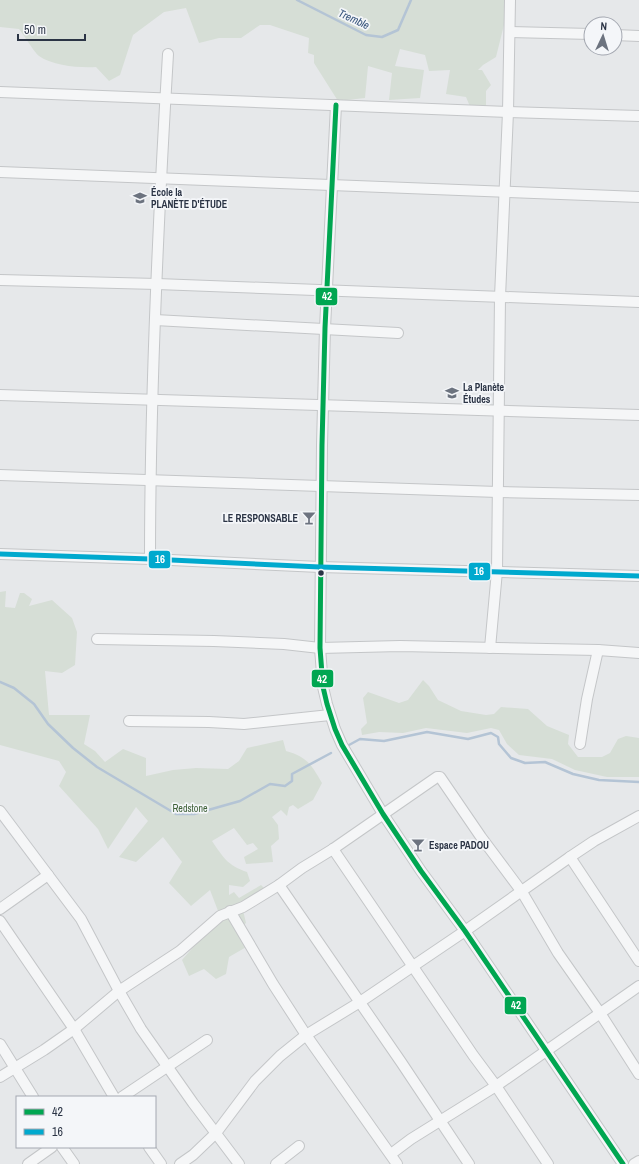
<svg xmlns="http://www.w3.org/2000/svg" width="639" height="1164" font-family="'Archivo Narrow',sans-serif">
	<rect width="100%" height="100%" fill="#e6e8ea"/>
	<g fill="#d6ded6">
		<path d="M0,0H506L504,25L496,57L483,65L478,70H482L491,85L486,91V106L471,109L466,97L446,94L450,70L429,71L425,55L400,49L395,66L424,70L420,98L389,100L392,73L368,66L365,98L338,101L314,63V55L308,53L309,38L270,25H260L241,38H219L199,43L186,8L164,12L133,35L120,75L109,81L96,67C80,68 53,66 39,56C34,52 24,35 19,29L0,27Z"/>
		<path d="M6,591L5,607L15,608L20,593H24L32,599L29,606L52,600L72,618L77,632L75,665L62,673L45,671L49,715H90L84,744L95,751L105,762L123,749L146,758V776L173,770L196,768L228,769L239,761L247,748L283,740L286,751C307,757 311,764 322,783L313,800L298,809L293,805L289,807L287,816L281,810L272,817L278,825L279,839L271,846L273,862L246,864L244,857L258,849L253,843L247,845L234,828L212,841C223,857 227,865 247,872L250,881L243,887L229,885V895L234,892L239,898L261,885L267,891L242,906L246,923L241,927L248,946L229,957L226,974L216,979L204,969L189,976L182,960L220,916L210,890L191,906L169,883L182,862L163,837L136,862L119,857L148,821L136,807L108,849L98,829L59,786L66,772L59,761L0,745V592Z"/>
		<polygon points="423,680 429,686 438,700 461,711 486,715 494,714 501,707 528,709 547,726 569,735 568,744 578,757 602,757 610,753 618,739 626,736 639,738 639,777 607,777 575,770 552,759 519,755 507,744 499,730 491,728 467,733 426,728 403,733 379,732 362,735 361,729 367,723 363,698 368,692 399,703 408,700"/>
	</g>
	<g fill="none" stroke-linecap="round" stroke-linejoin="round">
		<g stroke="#b4c4d5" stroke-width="2.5">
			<polyline points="297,0 366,35 382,37 398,30 411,0"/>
			<polyline points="0,682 14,688 34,704 48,724 73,748 97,767 176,814 194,814 240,801 270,784 285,786 292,781 292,774 331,753"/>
			<polyline points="349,745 360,739 384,741 427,732 468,739 491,733 498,737 499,744 511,758 525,763 545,762 573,774 599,780 639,782"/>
		</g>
		<g stroke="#c4c6c8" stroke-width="12">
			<g id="minor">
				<polyline points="510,32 591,34"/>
				<polyline points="615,35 639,36"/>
				<polyline points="0,92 508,112 639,116"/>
				<polyline points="336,105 325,328 322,445 320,648 323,687 327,704 335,729 342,745 383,814 421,871 465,931 623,1164"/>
				<polyline points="0,172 639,197"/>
				<polyline points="0,280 157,284 639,302"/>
				<polyline points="155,320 398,333"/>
				<polyline points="0,395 639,415"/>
				<polyline points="0,475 498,492 639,495"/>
				<polyline points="0,554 150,559 320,567 639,576"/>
				<path d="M150,559C150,390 158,222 168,54"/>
				<polyline points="97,639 214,641 284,644 320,648 400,646 598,650 639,653"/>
				<polyline points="490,648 497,571 500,297 508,112 510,0"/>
				<polyline points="129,721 209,722 244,724 330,715"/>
				<polyline points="580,744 587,699 598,650"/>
				<polyline points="0,811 81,919 119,991 141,1029 193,1103 239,1164"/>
				<polyline points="333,849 473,1055 496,1086 548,1164"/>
				<polyline points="570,857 639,961"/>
				<polyline points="279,885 401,1062 469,1164"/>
				<polyline points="0,909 48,875"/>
				<polyline points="230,911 273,984 306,1035 397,1164"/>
				<polyline points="0,921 74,1029 114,1097"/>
				<polyline points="0,1044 33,1097"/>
				<polyline points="0,1077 44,1050 74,1029 119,991 180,951 220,916 243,907 279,885 302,868 333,849 437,777 440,777 481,837 522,892 558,953 600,1013 639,1074"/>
				<polyline points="122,1097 207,1040"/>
				<polyline points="62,1147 74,1164"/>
				<polyline points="149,1147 161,1164"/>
				<polyline points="391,1154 411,1139 496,1086 639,986"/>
				<polyline points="28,1164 52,1147"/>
				<polyline points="180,1164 193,1155 216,1133 255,1081 280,1056 306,1035 360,1002 465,931 570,857 594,841 639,816"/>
				<polyline points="276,1164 299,1146"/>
				<polyline points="634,1164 639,1161"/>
			</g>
		</g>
		<use href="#minor" stroke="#f5f6f7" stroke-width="10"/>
		<g stroke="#f4f6f9" stroke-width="8">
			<polyline id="bus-1" points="336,105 325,328 322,445 320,648 323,687 327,704 335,729 342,745 383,814 421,871 465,931 623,1164"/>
		</g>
		<g stroke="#f4f6f9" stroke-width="8">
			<polyline id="bus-2" points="0,554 150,559 320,567 639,576"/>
		</g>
		<use href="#bus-1" stroke="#00a651" stroke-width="5"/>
		<use href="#bus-2" stroke="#00a9ce" stroke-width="5"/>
	</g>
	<defs>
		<g id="school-bare" transform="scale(1.08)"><path d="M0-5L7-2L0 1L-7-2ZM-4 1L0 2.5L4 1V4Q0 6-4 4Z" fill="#6c737f" stroke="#f4f6f9" stroke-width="2.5" paint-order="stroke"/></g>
		<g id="bar-bare" transform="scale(1.08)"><path d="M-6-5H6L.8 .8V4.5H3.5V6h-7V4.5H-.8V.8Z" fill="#6c737f" stroke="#f4f6f9" stroke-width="2.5" paint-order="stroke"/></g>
	</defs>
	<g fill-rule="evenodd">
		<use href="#school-bare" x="140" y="198"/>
		<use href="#school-bare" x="452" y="393"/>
		<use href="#bar-bare" x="309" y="518"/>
		<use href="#bar-bare" x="418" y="845"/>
	</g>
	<circle fill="#2b3445" stroke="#f4f6f9" stroke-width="1.5" cx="321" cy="573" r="3.5"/>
	<g text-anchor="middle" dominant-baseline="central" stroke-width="3.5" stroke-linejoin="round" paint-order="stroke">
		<g font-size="10" font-weight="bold" fill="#2b3445" stroke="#f4f6f9" text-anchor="start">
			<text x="151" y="192">École la<tspan x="151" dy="12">PLANÈTE D'ÉTUDE</tspan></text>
			<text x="463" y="387">La Planète<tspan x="463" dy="12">Études</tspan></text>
			<text x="298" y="518" text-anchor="end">LE RESPONSABLE</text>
			<text x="429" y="845">Espace PADOU</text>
		</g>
		<g font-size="10" fill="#3f6138" stroke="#f4f6f9">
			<text x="190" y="808">Redstone</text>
		</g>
		<g font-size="11" font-style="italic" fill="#34527a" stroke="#f4f6f9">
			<text transform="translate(354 19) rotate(25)">Tremble</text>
		</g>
	</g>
	<g stroke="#f4f6f9" stroke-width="1.5">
		<rect x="315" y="287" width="23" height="19" rx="4" fill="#00a651"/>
		<rect x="148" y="550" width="23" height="19" rx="4" fill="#00a9ce"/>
		<rect x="468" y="562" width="23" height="19" rx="4" fill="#00a9ce"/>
		<rect x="311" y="669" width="23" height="19" rx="4" fill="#00a651"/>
		<rect x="504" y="996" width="23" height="19" rx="4" fill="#00a651"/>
	</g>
	<g font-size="11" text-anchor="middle" font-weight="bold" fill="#fff">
		<text x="327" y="300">42</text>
		<text x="160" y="563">16</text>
		<text x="479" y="575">16</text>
		<text x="322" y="683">42</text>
		<text x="516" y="1009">42</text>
	</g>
	<rect x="16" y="1096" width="140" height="52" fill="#f4f6f9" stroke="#a4a8b1"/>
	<rect x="24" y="1109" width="20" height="6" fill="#00a651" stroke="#a4a8b1"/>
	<text x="52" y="1116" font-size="12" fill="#2b3445">42</text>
	<rect x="24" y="1129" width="20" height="6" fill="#00a9ce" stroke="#a4a8b1"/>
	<text x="52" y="1136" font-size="12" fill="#2b3445">16</text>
	<g transform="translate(603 36) rotate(4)"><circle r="19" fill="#f4f6f9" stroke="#a4a8b1"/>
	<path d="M0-3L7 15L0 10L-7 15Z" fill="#6c737f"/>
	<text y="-6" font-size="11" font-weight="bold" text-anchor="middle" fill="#2b3445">N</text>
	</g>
	<path d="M18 34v6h67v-6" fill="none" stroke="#2b3445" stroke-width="2"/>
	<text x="24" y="34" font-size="12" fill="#2b3445" stroke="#f4f6f9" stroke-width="3" paint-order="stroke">50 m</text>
</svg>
